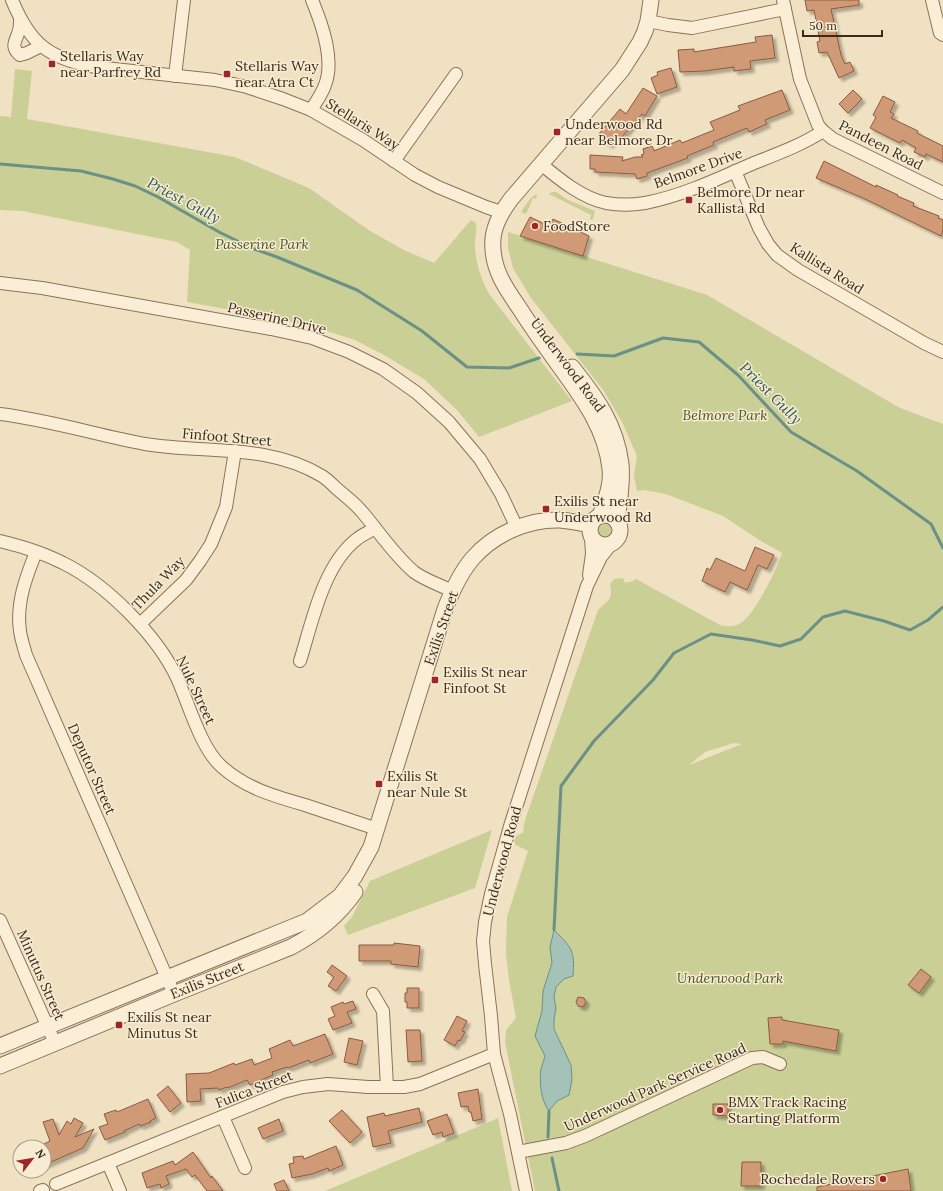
<svg xmlns="http://www.w3.org/2000/svg" width="943" height="1191" font-family="Lora,serif">
	<defs>
		<filter id="shadow"><feDropShadow dx="3.5" dy="3.5" stdDeviation="1" flood-color="#0004"/></filter>
	</defs>
	<rect width="100%" height="100%" fill="#f0e1c2"/>
	<g fill="#c9cf95" fill-rule="evenodd">
		<path d="M15,69L32,71L27,119L235,157L309,188L370,231L404,250L434,263L471,220L476,223C477,230 475,238 475,245C475,262 481,278 489,294L572,401L479,437L457,410L424,379L384,355L355,340L317,328L270,317L187,302L190,250L177,242L23,211L0,210V116L11,117Z"/>
		<polygon points="552,192 556,192 568,200 595,211 593,219 591,220 590,219 591,215 549,194"/>
		<path d="M537,194L536,199L533,198L526,214L521,212C525,206 530,197 537,194Z"/>
		<path d="M508,232L707,295L900,408L943,424V1191H535L505,1042L506,1030L516,1018L509,980L506,954L507,917L528,851L516,845L514,841L516,836L524,832L523,830L525,820L598,610C609,600 613,599 610,584L614,579L623,578L625,583L633,581L636,579L720,625C727,627 734,627 741,623C755,614 777,569 782,553L761,541L723,516L666,494L644,490L637,491L634,475L637,456L622,422L604,391L531,298L513,268L508,248ZM734,743L742,744L689,765L705,752Z"/>
		<circle cx="604" cy="530" r="8"/>
		<polygon points="492,830 475,888 348,935 344,926 352,917 370,881"/>
		<polygon points="498,1118 512,1191 325,1191 487,1123"/>
	</g>
	<path fill="#a5c2b9" stroke="#6b9187" d="M554,930C572,948 575,950 573,976L564,979L556,987L554,997L556,1008L554,1020V1029L571,1065L572,1080L569,1095L557,1101L549,1111C541,1101 539,1082 541,1069C542,1065 544,1060 545,1056L535,1036L542,1011L543,991L552,963L550,947Z"/>
	<g fill="none" stroke-linecap="round" stroke-linejoin="round">
		<g stroke="#6b9187" stroke-width="3">
			<polyline points="0,164 81,171 113,179 135,186 158,197 219,232 254,249 277,257 357,290 422,331 467,367 509,368 539,358"/>
			<polyline points="577,354 614,356 663,338 699,342 738,375 791,432 857,471 931,524 943,548"/>
			<polyline points="554,930 561,786 594,741 653,680 674,653 711,634 752,640 780,646 801,639 823,617 845,611 884,621 910,630 928,620 943,607"/>
			<polyline points="548,1137 549,1111"/>
			<polyline points="552,1158 559,1191"/>
		</g>
	</g>
	<g fill="#d09a76" stroke="#8b5a3d" filter="url(#shadow)">
		<polygon points="805,0 859,0 859,5 831,9 841,55 845,64 850,62 854,71 839,78 827,52 819,53 817,42 820,41 814,10 807,11"/>
		<polygon points="772,35 775,58 750,61 751,69 734,71 734,67 705,71 680,72 678,50 694,49 694,52 756,42 755,37"/>
		<polygon points="671,68 677,87 657,94 651,78 658,75 657,72"/>
		<polygon points="643,88 657,96 645,116 642,114 621,138 618,135 609,145 598,135 620,109 626,114"/>
		<polygon points="782,90 790,110 765,120 767,124 749,132 747,128 713,142 714,145 687,156 688,158 647,173 647,176 637,179 635,174 595,172 595,169 590,169 590,155 623,157 622,161 635,157 643,157 641,155 644,154 643,149 652,146 654,151 680,140 682,143 714,130 710,122 740,110 738,106"/>
		<polygon points="853,90 862,99 848,113 839,104"/>
		<polygon points="883,96 895,102 890,112 894,114 891,118 918,131 917,133 943,146 943,162 926,154 925,157 914,152 916,148 902,140 900,143 870,128 876,117 873,115"/>
		<polygon points="824,161 876,187 876,185 898,195 897,196 914,203 913,206 939,216 938,218 943,220 943,230 941,236 863,198 816,178"/>
		<polygon points="530,217 549,226 553,219 589,236 583,256 520,236"/>
		<polygon points="755,547 774,555 767,569 758,565 747,590 730,582 725,592 702,581 707,568 710,570 716,558 745,571"/>
		<polygon points="394,943 420,946 418,967 391,964 391,961 359,961 359,945 394,945"/>
		<polygon points="332,965 347,976 336,991 328,986 334,977 327,972"/>
		<polygon points="921,969 931,977 919,993 908,985"/>
		<polygon points="407,988 419,988 419,1008 407,1008 407,1002 405,1002 405,993 407,993"/>
		<polygon points="578,997 584,998 586,1002 583,1007 578,1006 576,1002"/>
		<polygon points="353,1001 356,1009 347,1012 352,1023 333,1030 328,1019 335,1016 331,1007 343,1002 344,1004"/>
		<polygon points="457,1016 467,1021 462,1031 465,1032 460,1041 458,1040 455,1046 444,1040"/>
		<polygon points="782,1017 782,1020 839,1030 836,1051 783,1041 783,1044 770,1044 768,1018"/>
		<polygon points="406,1030 420,1030 422,1061 408,1062"/>
		<polygon points="325,1034 333,1054 310,1063 309,1060 288,1068 287,1067 272,1072 273,1075 250,1085 247,1080 228,1088 227,1087 219,1090 218,1088 200,1089 201,1101 187,1102 186,1074 209,1073 234,1063 235,1065 252,1059 254,1065 272,1058 269,1049 290,1040 293,1046"/>
		<polygon points="349,1038 363,1041 357,1065 344,1062"/>
		<polygon points="168,1086 181,1103 170,1112 157,1095"/>
		<polygon points="478,1089 482,1119 473,1121 471,1112 469,1112 468,1106 461,1107 458,1093"/>
		<polygon points="148,1099 156,1118 150,1121 151,1122 140,1126 139,1124 124,1131 125,1132 105,1140 99,1127 108,1124 104,1114 116,1110 117,1112"/>
		<polygon points="713,1104 728,1104 728,1116 713,1115"/>
		<polygon points="419,1108 422,1122 388,1131 391,1143 373,1147 367,1117 384,1113 385,1116"/>
		<polygon points="342,1110 362,1132 350,1143 329,1121"/>
		<polygon points="447,1114 454,1133 443,1137 442,1132 433,1135 427,1121"/>
		<polygon points="74,1118 83,1123 75,1137 94,1129 83,1148 44,1165 44,1144 50,1141 43,1122 53,1119 59,1135 67,1121 71,1124"/>
		<polygon points="279,1119 283,1131 263,1139 258,1128"/>
		<polygon points="336,1146 343,1165 329,1171 328,1168 312,1174 292,1178 289,1164 294,1163 293,1157 303,1156 304,1159"/>
		<polygon points="193,1152 211,1178 212,1176 223,1191 207,1191 195,1175 192,1177 186,1169 166,1176 169,1184 161,1188 160,1184 147,1188 142,1173 173,1161 175,1165"/>
		<polygon points="742,1162 761,1162 761,1186 741,1186"/>
		<polygon points="908,1169 911,1191 817,1191 817,1187"/>
		<polygon points="284,1180 289,1191 277,1191 274,1184"/>
	</g>
	<g fill="none" stroke-linecap="round" stroke-linejoin="round">
		<g stroke="#8b7258" stroke-width="14">
			<g id="minor">
				<path d="M12,0C30,44 49,59 96,67L215,80L247,87L283,99L311,110L363,140L415,175L438,187L486,207L501,212"/>
				<polyline points="783,0 800,79 818,125 823,131 833,139 943,193"/>
				<polyline points="932,0 940,33 943,35"/>
				<path d="M20,19C20,23 20,27 19,30C17,40 9,46 20,55L27,53L41,46"/>
				<polyline points="648,21 668,25 692,28 785,9"/>
				<polyline points="175,76 184,0"/>
				<path d="M311,110C316,102 322,94 325,85C335,60 322,24 312,0"/>
				<polyline points="394,161 456,74"/>
				<path d="M541,164C559,179 582,198 606,203C618,205 633,205 645,203C682,196 720,178 754,163C777,154 802,145 823,131"/>
				<polyline points="735,171 759,228 768,244 777,255 798,270 924,343 943,352"/>
				<polyline points="0,283 42,288 271,329 312,338 349,352 383,369 417,393 449,422 480,459 501,494 517,528"/>
				<path d="M0,414C49,420 97,435 145,444C205,454 268,443 322,476C327,479 332,484 336,488C345,496 355,503 363,513C380,533 394,555 414,572C425,580 440,585 452,591"/>
				<path d="M0,541C21,546 44,553 63,563C106,584 158,636 178,680C189,705 201,748 221,766C245,788 274,796 305,805C329,813 353,821 377,829"/>
				<path d="M36,552C26,577 16,603 20,631C21,639 24,647 26,655L174,994"/>
				<polyline points="589,575 592,554 591,537"/>
				<polyline points="140,624 186,580 200,561 211,544 226,507 235,451"/>
				<path d="M300,661C312,623 323,565 357,539C362,535 369,532 375,528"/>
				<polyline points="0,920 55,1043"/>
				<polyline points="373,994 383,1011 387,1087"/>
				<polyline points="223,1117 245,1168"/>
				<polyline points="518,1152 566,1143 585,1136 752,1058 763,1057 780,1064"/>
				<polyline points="108,1163 120,1191"/>
				<polyline points="56,1184 283,1092 303,1087 328,1084 368,1087 404,1087 420,1084 494,1054"/>
				<polyline points="40,1191 43,1190"/>
				<polyline points="526,1191 510,1114 494,1054 491,1016 485,964 483,941 485,922 491,894 511,823 587,586 601,557 612,543"/>
			</g>
		</g>
		<g stroke="#8b7258" stroke-width="17">
			<g id="tertiary">
				<path d="M572,367C596,397 616,424 621,464C623,483 619,503 617,522"/>
				<circle cx="605" cy="530" r="15"/>
				<path d="M600,516C605,501 612,485 610,469C606,428 581,396 558,364C545,346 532,328 520,309C507,290 494,272 493,249C491,230 500,214 511,199L622,70L640,42L645,31L648,21L651,0"/>
				<path d="M0,1046L307,921L340,896L355,876L371,847L445,609C452,591 460,573 473,558C494,534 528,519 560,520C570,521 581,523 591,525"/>
				<path d="M0,1066L174,994L291,947C316,934 339,915 355,892"/>
			</g>
		</g>
		<use href="#minor" stroke="#faefd6" stroke-width="12"/>
		<use href="#tertiary" stroke="#faefd6" stroke-width="15"/>
	</g>
	<g fill="#9c2629" stroke="#f7ecd2" stroke-width="1.5">
		<rect x="48" y="60" width="8" height="8" rx="2"/>
		<rect x="223" y="70" width="8" height="8" rx="2"/>
		<rect x="553" y="128" width="8" height="8" rx="2"/>
		<rect x="685" y="196" width="8" height="8" rx="2"/>
		<circle cx="535" cy="226" r="4"/>
		<rect x="542" y="505" width="8" height="8" rx="2"/>
		<rect x="431" y="676" width="8" height="8" rx="2"/>
		<rect x="375" y="780" width="8" height="8" rx="2"/>
		<rect x="115" y="1021" width="8" height="8" rx="2"/>
		<circle cx="720" cy="1110" r="4"/>
		<circle cx="883" cy="1179" r="4"/>
	</g>
	<g text-anchor="middle" dominant-baseline="central" stroke-width="3" stroke-linejoin="round" paint-order="stroke">
		<g font-size="14" fill="#3a2a1d" stroke="#f7ecd2" text-anchor="start">
			<text x="60" y="56">Stellaris Way<tspan x="60" dy="16">near Parfrey Rd</tspan></text>
			<text x="235" y="66">Stellaris Way<tspan x="235" dy="16">near Atra Ct</tspan></text>
			<text x="565" y="124">Underwood Rd<tspan x="565" dy="16">near Belmore Dr</tspan></text>
			<text x="697" y="192">Belmore Dr near<tspan x="697" dy="16">Kallista Rd</tspan></text>
			<text x="543" y="226">FoodStore</text>
			<text x="554" y="501">Exilis St near<tspan x="554" dy="16">Underwood Rd</tspan></text>
			<text x="443" y="672">Exilis St near<tspan x="443" dy="16">Finfoot St</tspan></text>
			<text x="387" y="776">Exilis St<tspan x="387" dy="16">near Nule St</tspan></text>
			<text x="127" y="1017">Exilis St near<tspan x="127" dy="16">Minutus St</tspan></text>
			<text x="728" y="1102">BMX Track Racing<tspan x="728" dy="16">Starting Platform</tspan></text>
			<text x="875" y="1179" text-anchor="end">Rochedale Rovers</text>
		</g>
		<g font-size="14" fill="#3a2a1d" stroke="#f7ecd2">
			<text transform="translate(363 124) rotate(32)">Stellaris Way</text>
			<text transform="translate(881 145) rotate(27)">Pandeen Road</text>
			<text transform="translate(698 168) rotate(-20)">Belmore Drive</text>
			<text transform="translate(827 268) rotate(32)">Kallista Road</text>
			<text transform="translate(277 318) rotate(13)">Passerine Drive</text>
			<text transform="translate(568 365) rotate(53)">Underwood Road</text>
			<text transform="translate(227 437) rotate(5)">Finfoot Street</text>
			<text transform="translate(158 583) rotate(-46)">Thula Way</text>
			<text transform="translate(441 628) rotate(-71)">Exilis Street</text>
			<text transform="translate(196 690) rotate(65)">Nule Street</text>
			<text transform="translate(92 769) rotate(66)">Deputor Street</text>
			<text transform="translate(502 861) rotate(-75)">Underwood Road</text>
			<text transform="translate(41 975) rotate(66)">Minutus Street</text>
			<text transform="translate(207 980) rotate(-22)">Exilis Street</text>
			<text transform="translate(655 1087) rotate(-24)">Underwood Park Service Road</text>
			<text transform="translate(254 1089) rotate(-21)">Fulica Street</text>
		</g>
		<g font-size="14" font-style="italic" fill="#4b5723" stroke="#f7ecd2">
			<text x="262" y="244">Passerine Park</text>
			<text x="725" y="415">Belmore Park</text>
			<text x="730" y="978">Underwood Park</text>
		</g>
		<g font-size="15" font-style="italic" fill="#2c5a56" stroke="#f7ecd2">
			<text transform="translate(184 200) rotate(28)">Priest Gully</text>
			<text transform="translate(771 393) rotate(45)">Priest Gully</text>
		</g>
	</g>
	<g transform="translate(32 1159) rotate(59)"><circle r="19" fill="#f7ecd2" stroke="#ab9e8a"/>
	<path d="M0-3L7 15L0 10L-7 15Z" fill="#9c2629"/>
	<text y="-6" font-size="11" font-weight="bold" text-anchor="middle" fill="#3a2a1d">N</text>
	</g>
	<path d="M803 30v6h79v-6" fill="none" stroke="#3a2a1d" stroke-width="2"/>
	<text x="809" y="30" font-size="12" fill="#3a2a1d" stroke="#f7ecd2" stroke-width="3" paint-order="stroke">50 m</text>
</svg>
